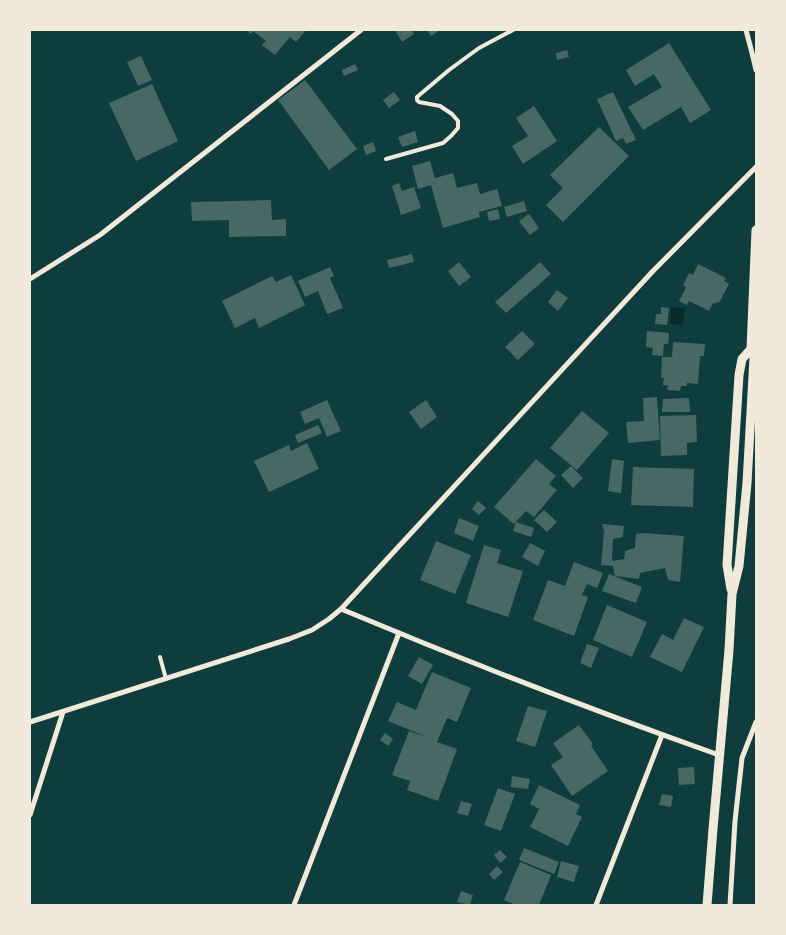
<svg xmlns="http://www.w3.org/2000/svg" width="786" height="935" font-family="'Crimson Pro',serif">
	<rect width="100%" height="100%" fill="#0f3d3e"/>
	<polygon fill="#0a2a2b" points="671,307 685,308 683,325 670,324"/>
	<g fill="#486865">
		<polygon points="246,30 306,30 296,42 290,37 275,55 262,45 266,41 253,31 251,34"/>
		<polygon points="395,30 412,30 414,34 402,42"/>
		<polygon points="427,30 440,30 431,36"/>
		<polygon points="669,43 711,110 690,123 681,107 643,130 628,107 662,87 654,74 635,86 626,70"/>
		<polygon points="567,50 569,57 557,60 556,53"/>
		<polygon points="141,56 152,80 138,86 127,62"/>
		<polygon points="355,64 358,70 344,76 342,70"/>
		<polygon points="305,80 357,149 329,170 278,100"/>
		<polygon points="152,84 178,141 136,161 109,103"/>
		<polygon points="394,92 400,100 389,108 383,100"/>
		<polygon points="613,92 636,140 626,144 623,138 616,141 597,99"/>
		<polygon points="534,106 557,141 523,164 512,146 528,136 516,118"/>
		<polygon points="599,127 629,156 563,222 546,205 563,188 550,175"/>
		<polygon points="415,131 418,142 402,147 398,137"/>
		<polygon points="373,142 376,151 366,155 363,146"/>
		<polygon points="430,161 435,178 453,173 457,188 477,183 480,194 497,189 502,206 479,212 480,217 443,228 431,185 418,189 412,166"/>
		<polygon points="399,183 402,191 414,187 421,208 401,215 392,186"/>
		<polygon points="271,200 272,220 286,219 286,236 229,237 229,220 192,221 191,202"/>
		<polygon points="524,201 527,211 507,217 504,207"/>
		<polygon points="498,209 500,219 489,221 487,212"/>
		<polygon points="529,214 539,228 530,235 519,221"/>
		<polygon points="412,254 414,262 389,268 387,260"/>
		<polygon points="459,262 471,277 459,286 448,271"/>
		<polygon points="540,262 551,274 506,313 495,302"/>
		<polygon points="698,264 726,278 724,281 729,284 719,303 716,302 715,304 713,303 709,311 689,301 687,305 679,301 686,287 683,285 689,273 693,275"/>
		<polygon points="330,267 334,276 330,278 343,308 327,314 318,291 305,297 298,281"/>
		<polygon points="291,275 305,305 259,328 255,318 235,328 222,301 272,276 276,282"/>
		<polygon points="557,290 568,298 558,311 548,302"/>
		<polygon points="661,307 669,308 667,325 655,324 656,314 661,314"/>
		<polygon points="522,331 535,344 518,360 505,347"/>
		<polygon points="647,331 669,333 668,344 664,344 663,356 652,355 653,348 646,347"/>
		<polygon points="673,342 705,344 704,356 700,356 698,384 687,383 687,386 681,386 680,391 667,390 668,385 663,385 664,378 661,378 662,357 672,357"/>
		<polygon points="657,397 660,440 628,443 626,422 644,421 643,398"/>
		<polygon points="689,398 690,412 662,412 663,399"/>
		<polygon points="327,400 341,431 327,437 319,418 305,424 300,412"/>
		<polygon points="426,400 437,417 421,429 409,412"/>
		<polygon points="582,411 609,433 577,470 550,448"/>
		<polygon points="696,415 697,442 687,443 687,455 661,456 660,416"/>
		<polygon points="318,425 322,433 298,443 295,435"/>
		<polygon points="307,443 319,469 269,492 254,461 289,445 291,451"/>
		<polygon points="536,459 556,476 549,484 557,490 534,517 526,511 514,524 494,507"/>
		<polygon points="612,459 624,461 621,493 608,491"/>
		<polygon points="571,466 583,478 573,488 561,475"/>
		<polygon points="633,467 694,469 693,507 631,505"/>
		<polygon points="478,501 486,508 479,515 472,509"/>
		<polygon points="544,510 557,522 547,532 534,520"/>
		<polygon points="459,518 479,526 473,541 454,533"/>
		<polygon points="516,522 534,528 531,537 513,531"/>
		<polygon points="602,524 624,526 623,537 613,539 612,557 613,561 624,559 625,551 635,548 636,534 643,533 684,536 680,582 668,580 665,568 640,573 639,579 615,576 613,566 601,565 604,531"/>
		<polygon points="436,541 471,555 455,594 420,580"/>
		<polygon points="530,543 545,551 538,566 522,557"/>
		<polygon points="484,545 501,550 497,563 523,571 508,617 466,603"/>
		<polygon points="574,562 603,573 597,588 587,584 582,595 588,597 574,636 533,620 548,580 565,586"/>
		<polygon points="609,574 642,587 636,603 602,591"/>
		<polygon points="607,605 647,622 632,657 593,640"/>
		<polygon points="684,618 704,627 682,672 650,657 662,634 673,640"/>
		<polygon points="587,644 599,648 591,668 580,663"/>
		<polygon points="419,657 433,665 422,684 408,676"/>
		<polygon points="432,672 471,688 457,722 447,718 437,742 457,749 438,801 407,790 410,781 392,775 409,731 427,737 388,721 397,702 416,710"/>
		<polygon points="528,706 547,711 535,747 516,741"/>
		<polygon points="579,725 593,744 591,746 608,771 572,796 551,765 563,757 553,743"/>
		<polygon points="385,733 393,739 388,746 380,740"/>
		<polygon points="694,767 695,784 679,785 678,768"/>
		<polygon points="512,776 530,779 528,789 511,787"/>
		<polygon points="539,785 580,805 576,814 582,817 568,846 530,827 539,809 530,804"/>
		<polygon points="498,788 515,794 501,831 484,825"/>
		<polygon points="662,794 673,796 671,807 659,805"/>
		<polygon points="461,801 472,804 468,816 457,813"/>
		<polygon points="524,848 559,862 554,874 519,860"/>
		<polygon points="500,850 507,857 500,863 494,855"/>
		<polygon points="561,861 579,866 574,882 557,877"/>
		<polygon points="520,862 551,875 539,905 515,905 504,900"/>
		<polygon points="497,866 503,872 494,880 489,874"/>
		<polygon points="461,891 473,895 470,905 457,902"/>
	</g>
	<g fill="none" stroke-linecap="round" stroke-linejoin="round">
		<g stroke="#f1e9da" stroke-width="4">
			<polyline points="386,159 443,143 451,136 458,128 458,121 452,114 440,106 419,102 417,100 417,97 449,70 479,48 513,30"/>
			<polyline points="160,657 166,679"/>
		</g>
		<g stroke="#f1e9da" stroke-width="5">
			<polyline points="746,30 752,53 756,70"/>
			<polyline points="30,279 100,235 361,30"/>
			<path d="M341,609C465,661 592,710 719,755"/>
			<polyline points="30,722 289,639 312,630 329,619 341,609 653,271 756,167"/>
			<polyline points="30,815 63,712"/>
			<polyline points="294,905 399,633"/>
			<polyline points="596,905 662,735"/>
			<polyline points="730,905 735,821 742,758 756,722"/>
		</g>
		<g stroke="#f1e9da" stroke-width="9">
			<polyline points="731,589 727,565 739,375 742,359 751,349"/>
			<polyline points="707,905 713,829 729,650 732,594 739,566 747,483 754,358 751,349 756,230"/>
		</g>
	</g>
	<rect width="786" height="935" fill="none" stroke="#f1e9da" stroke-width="62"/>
</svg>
